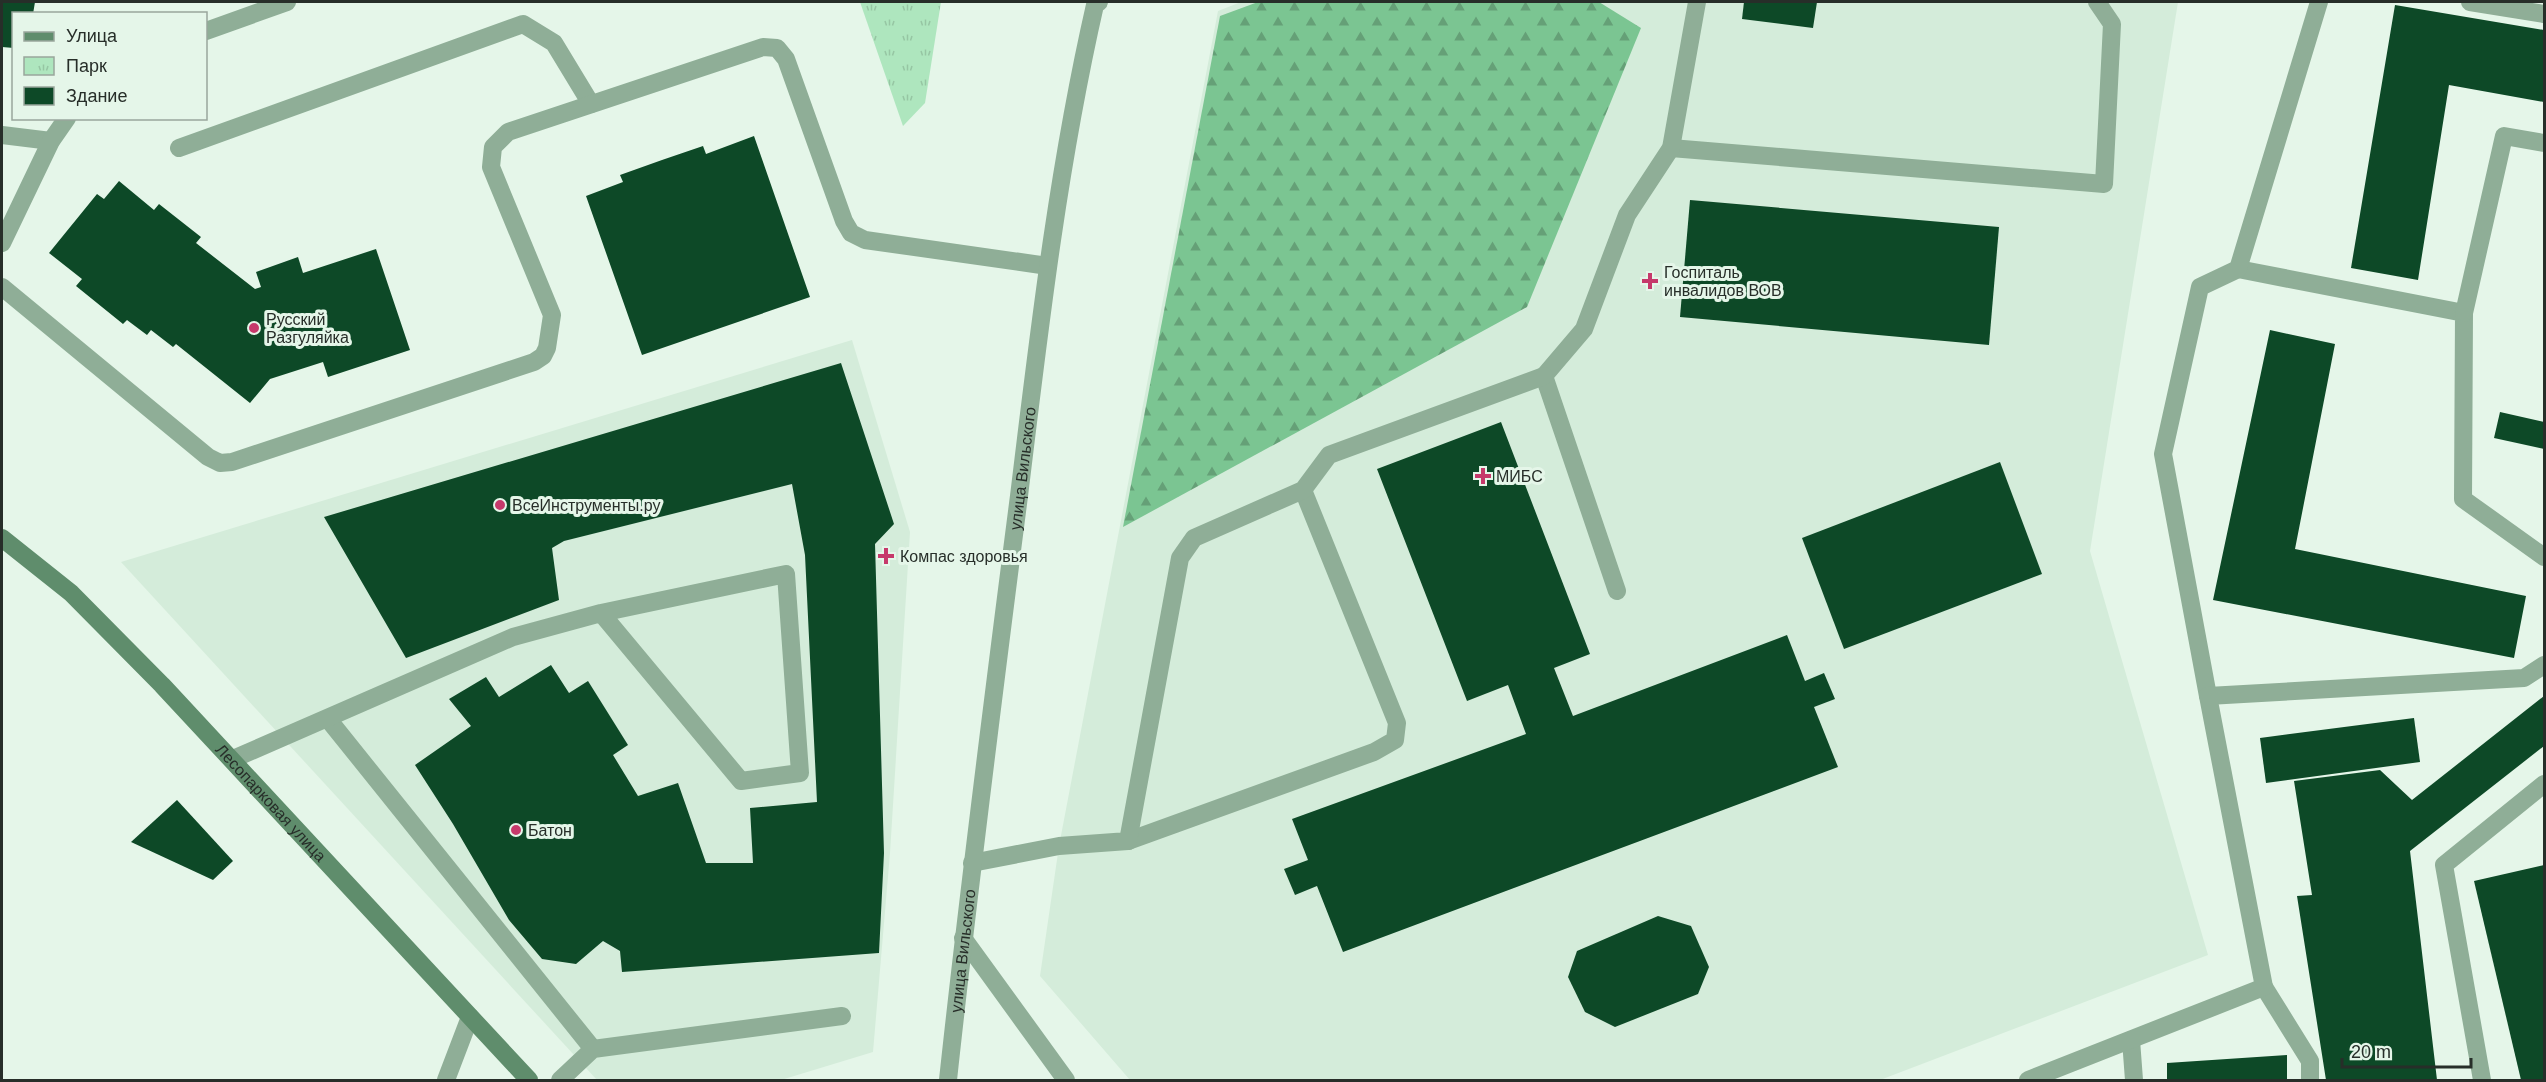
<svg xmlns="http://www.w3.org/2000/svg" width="2546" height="1082" font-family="Helvetica,sans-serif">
	<defs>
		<pattern id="forest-firs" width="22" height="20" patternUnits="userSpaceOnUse" patternTransform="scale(1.5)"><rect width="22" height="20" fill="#7bc592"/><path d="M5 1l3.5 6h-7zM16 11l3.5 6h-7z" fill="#65a077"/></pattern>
		<pattern id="park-tufts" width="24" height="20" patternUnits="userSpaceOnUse" patternTransform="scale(1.5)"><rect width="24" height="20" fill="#aee6be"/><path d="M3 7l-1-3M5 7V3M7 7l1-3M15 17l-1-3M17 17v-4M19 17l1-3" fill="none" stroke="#96c6a3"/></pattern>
	</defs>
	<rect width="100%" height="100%" fill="#e5f6e9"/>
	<g fill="#d4ecda">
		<polygon points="1241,2 2178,2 2090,551 2208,955 1880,1080 1130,1080 1040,976 1059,846 1218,11"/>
		<polygon points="852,340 910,532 890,853 873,1052 781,1080 597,1080 121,562"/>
	</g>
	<polygon fill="url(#forest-firs)" points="1258,2 1599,2 1641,28 1527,307 1123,527 1220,16"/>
	<polygon fill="url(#park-tufts)" points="860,2 941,2 925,103 903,126"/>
	<g fill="#0d4927">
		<polygon points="2,2 35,2 33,14 14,14 14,48 2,47"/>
		<polygon points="1744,2 1817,2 1813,28 1742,19"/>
		<polygon points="2395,5 2544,30 2544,102 2449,85 2418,280 2351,268"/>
		<polygon points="754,136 810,297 642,355 586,196 623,182 620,175 662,160 703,146 706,154"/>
		<polygon points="119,181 154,210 159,204 201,237 196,243 255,289 261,287 256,272 298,257 303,273 376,249 410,350 328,377 323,362 270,379 250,403 176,344 173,347 151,330 147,335 127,320 123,324 76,286 82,279 49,253 97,194 104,199"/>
		<polygon points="1690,200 1999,227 1989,345 1680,317"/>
		<polygon points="2270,330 2335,344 2295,549 2526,596 2514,658 2213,600"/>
		<polygon points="841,363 894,524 875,544 884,853 879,953 622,972 620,951 603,941 576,964 542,959 509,920 453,824 415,765 471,726 449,699 486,677 499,697 551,665 569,693 588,681 628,745 613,755 638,796 678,783 706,863 753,863 750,808 817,802 805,555 792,484 564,541 552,548 559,600 406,658 324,517"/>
		<polygon points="2500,412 2544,422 2544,449 2494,438"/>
		<polygon points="1501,422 1590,654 1554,668 1573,716 1787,635 1805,681 1824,673 1835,699 1814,707 1838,767 1343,952 1317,886 1295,895 1284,869 1308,860 1292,819 1526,734 1508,685 1467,701 1377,469"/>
		<polygon points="2000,462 2042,574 1844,649 1802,538"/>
		<polygon points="2544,696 2544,746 2410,851 2437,1080 2326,1080 2297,896 2312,895 2294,781 2380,770 2412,800"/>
		<polygon points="2414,718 2420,762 2266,783 2260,738"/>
		<polygon points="177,800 233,861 213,880 131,842"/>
		<polygon points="2544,865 2544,1080 2521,1080 2474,881"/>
		<polygon points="1658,916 1691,926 1709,967 1698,994 1615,1027 1585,1012 1568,977 1577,951"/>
		<polygon points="2287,1055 2287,1080 2167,1080 2167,1063"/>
	</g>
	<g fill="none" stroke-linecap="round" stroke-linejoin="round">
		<g stroke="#8fae97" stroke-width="18">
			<polyline points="2470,2 2544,14"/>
			<polyline points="206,31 287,2"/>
			<polyline points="2,135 51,141"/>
			<polyline points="179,148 523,24 554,43 591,104"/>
			<polyline points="1671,148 2104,184 2112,24 2097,2"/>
			<polyline points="2,243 51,141 67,118"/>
			<polyline points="2238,269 2464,313 2463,499 2544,557"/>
			<polyline points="2,287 208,457 220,463 232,462 534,362 543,356 547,348 552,315 491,167 493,147 508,132 763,47 777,48 786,59 844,221 851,233 865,240 1048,266"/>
			<polyline points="2464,313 2504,136 2544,143"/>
			<polyline points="1617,591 1544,376 1584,329 1627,215 1671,148 1697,2"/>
			<polyline points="2208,696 2163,454 2200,287 2238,269 2319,2"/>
			<polyline points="328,719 593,1049"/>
			<polyline points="233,759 513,637 601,613 786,574 800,773 741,781 601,613"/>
			<polyline points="1128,841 1374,752 1395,740 1397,723 1303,490"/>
			<polyline points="972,863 1059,846 1128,841 1180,558 1194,538 1303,490 1329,455 1544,376"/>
			<polyline points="963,938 1066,1080"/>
			<polyline points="2264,987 2310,1061 2310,1080"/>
			<polyline points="2131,1040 2134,1080"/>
			<polyline points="446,1080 470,1017"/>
			<polyline points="560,1080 593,1049 842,1016"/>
			<polyline points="2028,1080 2264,987 2208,696 2524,678 2544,665"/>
			<polyline points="2482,1080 2444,865 2544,784"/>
		</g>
		<path stroke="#8fae97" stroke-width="18" id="s1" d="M948,1080C969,885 994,690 1019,496C1039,331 1058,167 1095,5L1099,2"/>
		<path stroke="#5f8d6c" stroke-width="18" id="s2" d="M2,538L71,593L162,685L529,1080"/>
	</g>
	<g fill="#c6396b" stroke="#e5f6e9" stroke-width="2">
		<path d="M1647 272h6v6h6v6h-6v6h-6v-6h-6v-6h6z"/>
		<circle cx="254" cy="328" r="6"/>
		<path d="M1480 467h6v6h6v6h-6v6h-6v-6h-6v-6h6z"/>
		<circle cx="500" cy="505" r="6"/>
		<path d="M883 547h6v6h6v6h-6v6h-6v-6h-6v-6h6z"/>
		<circle cx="516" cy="830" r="6"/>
	</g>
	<g text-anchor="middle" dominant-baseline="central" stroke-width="6" stroke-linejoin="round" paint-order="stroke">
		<g font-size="16" fill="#272e29" stroke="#e5f6e9" text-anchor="start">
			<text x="1664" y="272">Госпиталь<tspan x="1664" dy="18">инвалидов ВОВ</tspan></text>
			<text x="266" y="319">Русский<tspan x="266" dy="18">Разгуляйка</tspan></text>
			<text x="1496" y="476">МИБС</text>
			<text x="512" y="505">ВсеИнструменты.ру</text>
			<text x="900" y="556">Компас здоровья</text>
			<text x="528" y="830">Батон</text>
		</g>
		<g font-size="16" fill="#272e29" stroke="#e5f6e9">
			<text stroke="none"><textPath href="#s1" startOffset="616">улица Вильского</textPath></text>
			<text stroke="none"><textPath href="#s2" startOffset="378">Лесопарковая улица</textPath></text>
			<text stroke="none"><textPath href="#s1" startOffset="130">улица Вильского</textPath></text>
		</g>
	</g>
	<rect width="2546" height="1082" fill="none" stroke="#272e29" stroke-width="6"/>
	<rect x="12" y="12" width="195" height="108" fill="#e5f6e9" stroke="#99a69c" stroke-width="1.5"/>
	<rect x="24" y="32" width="30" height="9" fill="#5f8d6c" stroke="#99a69c" stroke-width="1.5"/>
	<text x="66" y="42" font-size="18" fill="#272e29">Улица</text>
	<rect x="24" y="57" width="30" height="18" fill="url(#park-tufts)" stroke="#99a69c" stroke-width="1.5"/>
	<text x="66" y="72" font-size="18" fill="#272e29">Парк</text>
	<rect x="24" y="87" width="30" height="18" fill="#0d4927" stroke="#99a69c" stroke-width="1.5"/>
	<text x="66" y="102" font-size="18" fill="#272e29">Здание</text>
	<path d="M2342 1058v9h129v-9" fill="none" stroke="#272e29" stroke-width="3"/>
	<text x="2351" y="1058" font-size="18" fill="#272e29" stroke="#e5f6e9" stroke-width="4.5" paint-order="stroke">20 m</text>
</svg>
